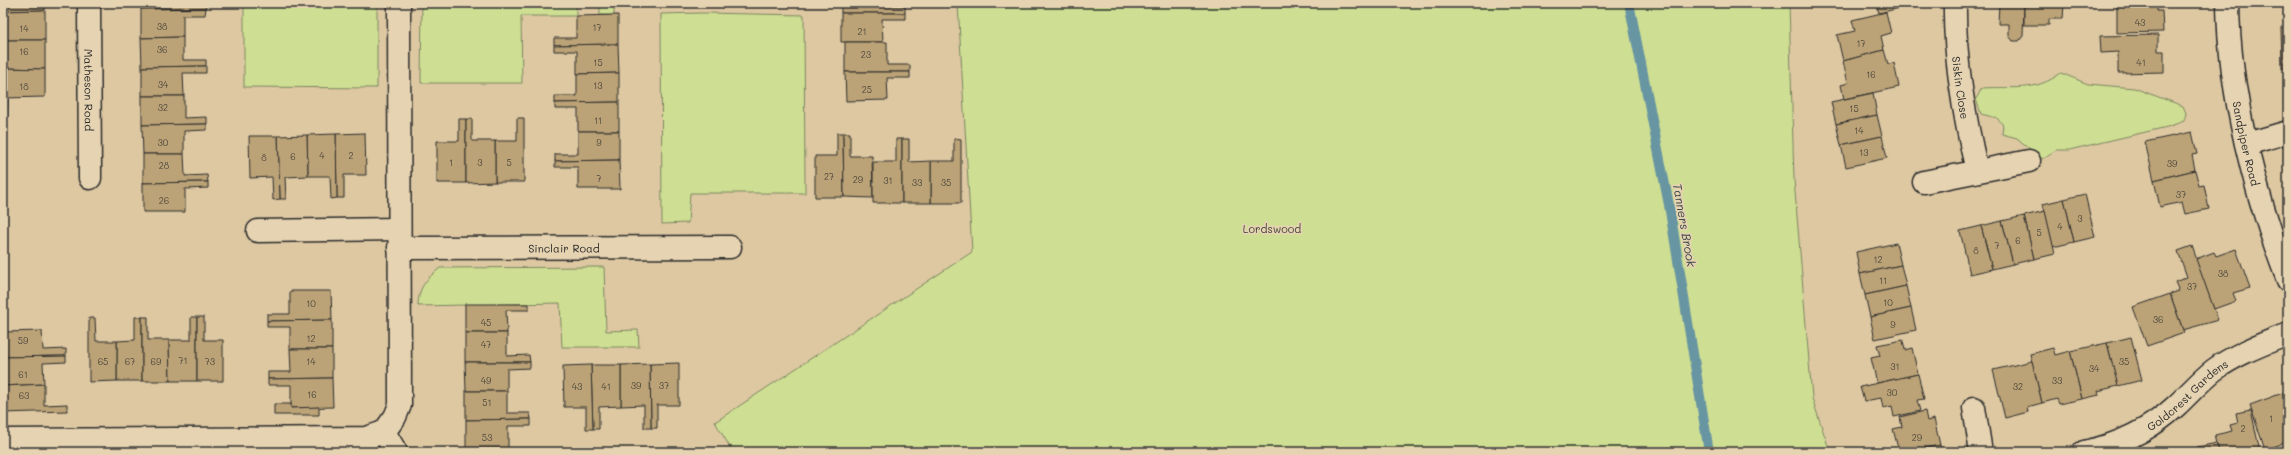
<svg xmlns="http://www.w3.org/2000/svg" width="2291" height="455" font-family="Mali,sans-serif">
	<rect width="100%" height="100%" fill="#ddc8a2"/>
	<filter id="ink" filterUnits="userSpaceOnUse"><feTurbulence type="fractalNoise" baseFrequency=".025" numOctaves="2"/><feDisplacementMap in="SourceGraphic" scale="8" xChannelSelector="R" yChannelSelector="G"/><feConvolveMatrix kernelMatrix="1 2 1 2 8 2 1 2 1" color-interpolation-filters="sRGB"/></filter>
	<g filter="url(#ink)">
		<g fill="#cedf93" stroke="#7c855f">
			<polygon points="244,3 377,3 377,88 244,87"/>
			<polygon points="422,3 576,3 576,16 521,16 522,83 421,83"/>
			<rect x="600" y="3" width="14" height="12"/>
			<polygon points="958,3 1789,3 1794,180 1812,398 1830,452 733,452 715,422 972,252"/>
			<polygon points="702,13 804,15 805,193 690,193 688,223 662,224 661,14"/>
			<path d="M2061,73L2088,84L2134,88L2183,106L2186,113L2184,121L2167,127L2069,150H2056L2042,159L2017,138L2002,134L2003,125L1997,118L1981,114L1976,99L1982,88C2014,86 2034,93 2061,73Z"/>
			<path d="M604,267L606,331L638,330L639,347H562L560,303L418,306C418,288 426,279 440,268Z"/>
		</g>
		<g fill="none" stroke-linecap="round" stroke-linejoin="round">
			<polyline stroke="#6895a2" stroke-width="10" points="1629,3 1669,205 1709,452"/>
		</g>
		<g fill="#bca377" stroke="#2b2b2b">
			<polygon points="4,3 45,3 45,10 3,11"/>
			<polygon points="141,3 205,3 206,8 141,9"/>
			<polygon points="841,3 882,3 882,6 905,6 905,13 841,13"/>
			<polygon points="1876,3 1903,3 1904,7 1879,13"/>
			<polygon points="1999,3 2024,3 2023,36 2019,41 2013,41 2009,36 2009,24 1998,24"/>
			<polygon points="2024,3 2064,3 2063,19 2049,19 2049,25 2024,25"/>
			<polygon points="2117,3 2157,3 2157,11 2162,11 2163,32 2117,33"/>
			<polygon points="206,8 205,15 183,15 183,37 141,38 141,9"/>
			<polygon points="45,10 45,40 4,40 3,11"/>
			<polygon points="1886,12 1891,33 1881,36 1884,50 1843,61 1837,35 1855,31 1852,20"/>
			<polygon points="841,13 905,13 905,19 882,19 883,42 841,42"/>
			<polygon points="618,15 618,44 554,45 554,38 576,38 576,16"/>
			<polygon points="2281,27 2288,27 2288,68 2282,68"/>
			<polygon points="2158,35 2158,51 2164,51 2164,72 2118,73 2118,52 2101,53 2100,36"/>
			<polygon points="183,37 183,60 206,60 206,66 142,67 141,38"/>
			<polygon points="4,40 45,40 45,69 3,68"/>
			<polygon points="845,42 887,42 887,65 910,65 910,72 845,72"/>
			<polygon points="618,44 619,73 577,74 577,51 554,51 554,45"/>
			<polygon points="1884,50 1888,64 1894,63 1899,87 1844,99 1841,85 1848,83 1843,61"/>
			<polygon points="206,66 206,73 183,73 184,96 142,96 142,67"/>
			<polygon points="3,68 45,69 45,97 4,98"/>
			<polygon points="845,72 910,72 910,78 887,78 888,100 846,101"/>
			<polygon points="619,73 619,102 555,103 555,96 577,96 577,74"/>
			<polygon points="1873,93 1877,115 1836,124 1831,102"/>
			<polygon points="142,96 184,96 184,118 207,117 207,124 142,125"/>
			<polygon points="8,97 7,134 3,134 3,98"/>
			<polygon points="619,102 619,131 578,131 578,109 555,109 555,103"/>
			<polygon points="1877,115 1882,136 1841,145 1836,124"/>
			<polygon points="517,118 524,118 524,182 495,182 495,141 517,141"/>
			<polygon points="459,119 466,119 466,183 437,183 437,141 459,141"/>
			<polygon points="466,119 472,119 472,141 495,141 495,182 466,183"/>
			<polygon points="207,124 207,130 184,131 184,154 143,154 142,125"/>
			<polygon points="578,131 619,131 619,160 555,161 555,154 578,154"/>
			<polygon points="2192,132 2197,154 2192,155 2195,170 2154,180 2145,142"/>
			<polygon points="365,133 366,175 344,175 344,198 337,198 336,134"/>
			<polygon points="837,133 843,133 844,197 815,197 815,156 837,156"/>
			<polygon points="843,133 850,133 850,156 872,156 873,198 844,197"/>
			<rect x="3" y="134" width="4" height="37"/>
			<polygon points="336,134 337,198 331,199 330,176 308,176 307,135"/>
			<polygon points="307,135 308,176 285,177 286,199 280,199 278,136"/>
			<polygon points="249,136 278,136 280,199 273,200 272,177 250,178"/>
			<polygon points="1882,136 1887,158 1846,167 1841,145"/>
			<polygon points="954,138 961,139 961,203 931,203 931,161 954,161"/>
			<polygon points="896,139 902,139 902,203 873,203 873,162 896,162"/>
			<polygon points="902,139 909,139 909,162 931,161 931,203 902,203"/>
			<polygon points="143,154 184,154 185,176 207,175 208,182 143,183"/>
			<polygon points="619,160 620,189 578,189 578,167 555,167 555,161"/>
			<polygon points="2195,170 2199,186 2204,185 2209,209 2185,214 2182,202 2160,207 2154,180"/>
			<rect x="3" y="171" width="4" height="36"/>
			<polygon points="208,182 208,188 185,189 185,212 143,212 143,183"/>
			<polygon points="2085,194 2095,237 2074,242 2064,199"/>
			<polygon points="2064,199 2074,242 2053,247 2043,204"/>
			<polygon points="2045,211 2055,254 2034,259 2024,216"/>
			<polygon points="2024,216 2034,259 2013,264 2002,221"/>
			<polygon points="2002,221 2013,264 1992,269 1981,226"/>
			<polygon points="1981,226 1992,269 1970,274 1960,231"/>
			<polygon points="1896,243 1901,265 1860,274 1856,252"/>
			<polygon points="2192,246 2218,320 2183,330 2170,294 2179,291 2175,282 2187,277 2178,251"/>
			<polygon points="2236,249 2250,288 2233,293 2236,301 2214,309 2196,259 2214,252 2216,256"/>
			<polygon points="1901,265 1906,286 1865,295 1860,274"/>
			<polygon points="1906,286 1911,308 1870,317 1865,295"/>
			<polygon points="290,291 331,291 332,320 267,321 267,314 290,314"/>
			<polygon points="2170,294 2184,333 2147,346 2133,307"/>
			<polygon points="465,304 529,304 529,310 506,310 507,333 465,333"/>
			<polygon points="1911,308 1916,330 1875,339 1870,317"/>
			<polygon points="135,317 142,317 142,381 117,381 117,341 135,340"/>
			<polygon points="142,317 148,317 148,340 169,340 170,381 142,381"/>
			<polygon points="191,317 197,317 197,381 170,381 169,340 191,340"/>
			<polygon points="197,317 204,317 204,340 223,340 223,381 197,381"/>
			<polygon points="89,318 95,318 96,341 117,341 117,381 89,382"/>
			<polygon points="332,320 332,349 290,349 290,327 267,327 267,321"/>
			<polygon points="42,331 43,350 66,349 66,356 3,357 3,332"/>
			<polygon points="465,333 507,333 507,356 529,355 530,362 465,362"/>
			<polygon points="2131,337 2142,380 2118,386 2107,343"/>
			<polygon points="1903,340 1905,350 1912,348 1918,374 1877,383 1871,358 1880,356 1877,345"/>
			<polygon points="2107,343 2118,386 2098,391 2099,395 2082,399 2070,351"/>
			<polygon points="2053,348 2055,355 2070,351 2082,399 2059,404 2057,399 2042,403 2030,354"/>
			<polygon points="290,349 332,349 332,378 268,379 268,372 291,372"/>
			<polygon points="66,356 66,362 43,363 44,384 3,386 3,357"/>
			<polygon points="2032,361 2042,403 2027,407 2028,412 2005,418 1993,370"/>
			<polygon points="465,362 530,362 530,368 507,369 507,391 466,391"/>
			<polygon points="679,363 679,405 657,405 657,428 651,428 650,364"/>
			<polygon points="650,364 651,428 644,428 644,405 621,406 621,365"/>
			<polygon points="591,365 621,365 621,406 599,407 599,429 593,429"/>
			<polygon points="591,365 593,429 586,429 586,407 564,407 563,366"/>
			<polygon points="1918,374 1924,399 1917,400 1920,411 1894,417 1892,406 1883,408 1881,398 1864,401 1860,387"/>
			<polygon points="332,378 333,407 291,408 291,385 268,385 268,379"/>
			<polygon points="44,384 44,405 67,404 67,411 3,413 3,386"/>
			<polygon points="466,391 507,391 507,413 530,413 531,419 466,420"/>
			<polygon points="2288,391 2288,450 2284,443 2265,450 2250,405"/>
			<polygon points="274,404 291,404 291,408 319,407 319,415 274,415"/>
			<polygon points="2251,410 2260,452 2219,452 2215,435 2232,431 2230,425 2238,423 2236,413"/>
			<polygon points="1925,411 1927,421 1934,419 1940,445 1908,452 1899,452 1893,429 1902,427 1900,417"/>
			<polygon points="531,419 531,426 508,426 508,449 466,449 466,420"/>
			<polygon points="2217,443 2219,452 2199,452 2197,447"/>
			<polygon points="1940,445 1942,452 1908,452"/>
			<rect x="466" y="449" width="42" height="3"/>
		</g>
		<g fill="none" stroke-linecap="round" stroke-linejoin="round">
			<g stroke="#2b2b2b" stroke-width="25">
				<g id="street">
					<path id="s1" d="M89,3L90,178"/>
					<path id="s2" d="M1955,3C1954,60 1964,116 1977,171"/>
					<path id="s3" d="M2228,3C2229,95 2255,195 2288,280"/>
					<polyline points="2247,144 2288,132"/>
					<polyline points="1924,182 2029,161"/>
					<polyline points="258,231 399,229"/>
					<path id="s4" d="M399,248L730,247"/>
					<polyline points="1974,408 1981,452"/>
					<polyline points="384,432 395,417 400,405 399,3"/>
					<polyline points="384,432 396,452"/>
					<polyline points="3,440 366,438 384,432"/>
					<path id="s5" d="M2084,452C2118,445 2150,430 2176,406C2189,394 2200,381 2214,370C2236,354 2263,344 2288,334"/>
				</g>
			</g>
			<use href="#street" stroke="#e6d3b1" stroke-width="22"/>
		</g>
	</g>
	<g text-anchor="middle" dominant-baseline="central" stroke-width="3.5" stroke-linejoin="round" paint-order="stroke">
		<g font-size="9" fill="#4f493e">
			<text x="2140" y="22">43</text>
			<text x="162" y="26">38</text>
			<text x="597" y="27">17</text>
			<text x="24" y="28">14</text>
			<text x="862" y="31">21</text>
			<text x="1861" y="43">17</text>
			<text x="162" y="49">36</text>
			<text x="24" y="51">16</text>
			<text x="866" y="54">23</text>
			<text x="598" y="62">15</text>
			<text x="2141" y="62">41</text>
			<text x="1871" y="74">16</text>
			<text x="163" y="84">34</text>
			<text x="598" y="85">13</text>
			<text x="24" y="86">18</text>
			<text x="867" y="89">25</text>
			<text x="163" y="107">32</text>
			<text x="1854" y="108">15</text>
			<text x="598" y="120">11</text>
			<text x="1859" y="130">14</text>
			<text x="163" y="142">30</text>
			<text x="599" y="142">9</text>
			<text x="1864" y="152">13</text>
			<text x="322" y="155">4</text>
			<text x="351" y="155">2</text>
			<text x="293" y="156">6</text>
			<text x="264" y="157">8</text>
			<text x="451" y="162">1</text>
			<text x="480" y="162">3</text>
			<text x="509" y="162">5</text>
			<text x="2172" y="163">39</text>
			<text x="164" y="165">28</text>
			<text x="829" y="176">27</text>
			<text x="599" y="178">7</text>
			<text x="858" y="179">29</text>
			<text x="888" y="180">31</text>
			<text x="917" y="182">33</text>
			<text x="946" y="182">35</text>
			<text x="2181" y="194">37</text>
			<text x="164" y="200">26</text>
			<text x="2080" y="218">3</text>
			<text x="2060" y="226">4</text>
			<text x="2039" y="232">5</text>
			<text x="2018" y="240">6</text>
			<text x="1997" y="245">7</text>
			<text x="1976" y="250">8</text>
			<text x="1878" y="259">12</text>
			<text x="2223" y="273">38</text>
			<text x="1883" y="280">11</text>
			<text x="2192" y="286">37</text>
			<text x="1888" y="302">10</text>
			<text x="311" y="303">10</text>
			<text x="2158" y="319">36</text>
			<text x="486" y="322">45</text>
			<text x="1893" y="324">9</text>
			<text x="311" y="338">12</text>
			<text x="23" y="340">59</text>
			<text x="486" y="344">47</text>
			<text x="183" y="360">71</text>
			<text x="103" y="361">65</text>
			<text x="130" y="361">67</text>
			<text x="156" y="361">69</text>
			<text x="210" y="361">73</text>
			<text x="311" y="361">14</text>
			<text x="2124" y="361">35</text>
			<text x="1895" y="366">31</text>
			<text x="2094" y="368">34</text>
			<text x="23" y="374">61</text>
			<text x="486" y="380">49</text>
			<text x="2057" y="380">33</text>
			<text x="636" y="385">39</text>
			<text x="664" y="385">37</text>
			<text x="577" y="386">43</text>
			<text x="606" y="386">41</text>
			<text x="2018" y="386">32</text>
			<text x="1892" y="392">30</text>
			<text x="312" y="394">16</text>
			<text x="24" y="395">63</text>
			<text x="487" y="402">51</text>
			<text x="2271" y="418">1</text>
			<text x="2243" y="428">2</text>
			<text x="487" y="437">53</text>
			<text x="1917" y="437">29</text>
		</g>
		<g font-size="11" fill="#2b2b2b" stroke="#e6d3b1">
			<text stroke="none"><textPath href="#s2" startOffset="85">Siskin Close</textPath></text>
			<text stroke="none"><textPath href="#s1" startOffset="87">Matheson Road</textPath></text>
			<text stroke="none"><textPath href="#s3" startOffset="142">Sandpiper Road</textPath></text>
			<text stroke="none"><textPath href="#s4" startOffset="165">Sinclair Road</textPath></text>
			<text stroke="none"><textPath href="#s5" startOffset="120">Goldcrest Gardens</textPath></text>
		</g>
		<g font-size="11" fill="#43463b" stroke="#e6d3b1">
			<text x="1272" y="228">Lordswood</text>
		</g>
		<g font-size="12" font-style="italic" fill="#3a4649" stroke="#e6d3b1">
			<text transform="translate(1685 225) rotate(80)">Tanners Brook</text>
		</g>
	</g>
	<rect width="2291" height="455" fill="none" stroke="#e6d3b1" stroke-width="16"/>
	<rect x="8" y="8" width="2275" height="439" fill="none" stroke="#2b2b2b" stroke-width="1.5" filter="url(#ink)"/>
</svg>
